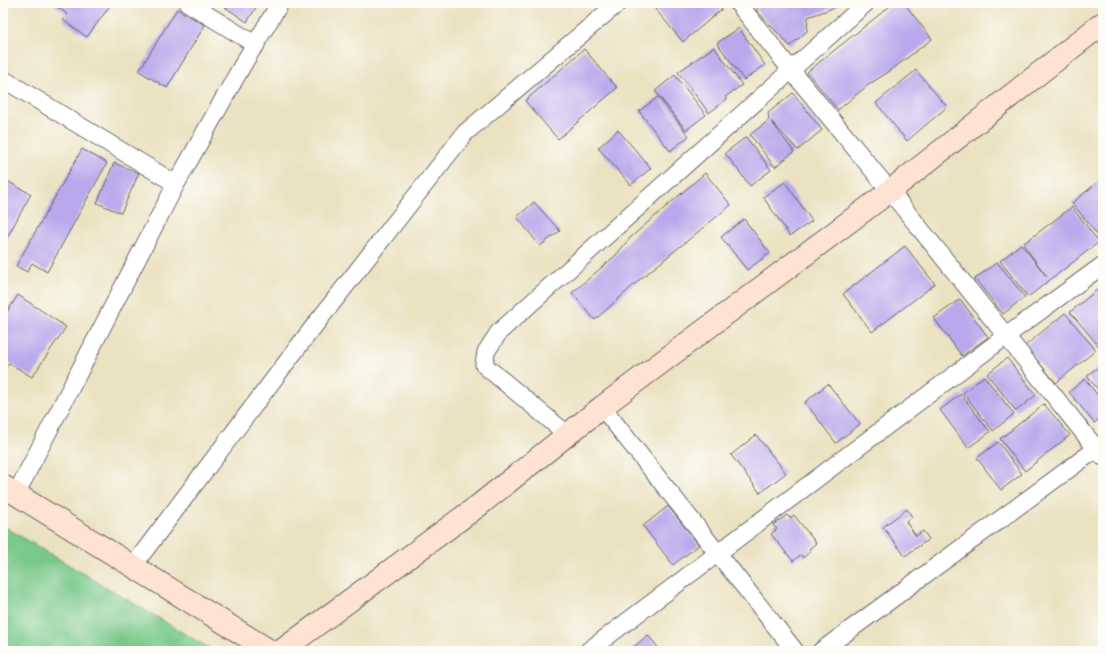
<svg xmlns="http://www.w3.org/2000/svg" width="1106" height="654" font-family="'IM FELL DW Pica',serif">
	<rect width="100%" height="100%" fill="#fdfcf7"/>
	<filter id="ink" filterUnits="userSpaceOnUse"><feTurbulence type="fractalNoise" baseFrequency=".025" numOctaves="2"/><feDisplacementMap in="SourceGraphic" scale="8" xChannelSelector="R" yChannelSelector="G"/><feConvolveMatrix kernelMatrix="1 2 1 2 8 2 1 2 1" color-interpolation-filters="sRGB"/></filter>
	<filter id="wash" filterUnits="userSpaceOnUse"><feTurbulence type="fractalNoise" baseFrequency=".012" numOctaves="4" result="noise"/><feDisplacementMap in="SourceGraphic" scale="16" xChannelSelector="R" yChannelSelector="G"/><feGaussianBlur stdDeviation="0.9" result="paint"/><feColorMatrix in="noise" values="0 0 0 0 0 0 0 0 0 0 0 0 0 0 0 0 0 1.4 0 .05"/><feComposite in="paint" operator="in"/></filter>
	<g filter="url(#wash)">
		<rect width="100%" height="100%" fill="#ebe2c1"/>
		<polygon fill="#78c889" stroke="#4d7562" points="3,526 10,530 214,651 3,651"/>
		<g id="blocks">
			<g fill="#b9a8ec">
				<polygon points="52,3 112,3 87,37 63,20 67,14"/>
				<polygon points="219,3 259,3 247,22"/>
				<polygon points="650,3 716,3 722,9 683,42"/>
				<polygon points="763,3 840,3 836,7 808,17 807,31 790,46 756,10"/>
				<polygon points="894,3 904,3 932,39 890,71 868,85 838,110 807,72"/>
				<polygon points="177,9 205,25 167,88 139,71"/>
				<polygon points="739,28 765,65 744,80 717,43"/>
				<polygon points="714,47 742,85 725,97 727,99 709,113 678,72"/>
				<polygon points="584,49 617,88 558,139 525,101"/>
				<polygon points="916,70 947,107 907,141 876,103"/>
				<polygon points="675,75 706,115 686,130 655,91"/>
				<polygon points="793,93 822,130 798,150 771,121 794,152 775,167 750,135 769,120 768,113"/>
				<polygon points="658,97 689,136 670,151 639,111"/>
				<polygon points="618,130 651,168 631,185 598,148"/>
				<polygon points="746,137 771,170 750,186 725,153"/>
				<polygon points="82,149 107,163 47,272 32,263 27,272 16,266"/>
				<polygon points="114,163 139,173 121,213 97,203"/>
				<polygon points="705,173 731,205 638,281 595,320 572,293 616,255 630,238"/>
				<polygon points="1103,178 1103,236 1100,238 1072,203"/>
				<polygon points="5,180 31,194 3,245 3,184"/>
				<polygon points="785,182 812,221 790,236 763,197"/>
				<polygon points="534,202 560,231 540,246 517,217"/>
				<polygon points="1072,207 1099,242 1028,297 1000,261 1021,244 1047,277 1023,244"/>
				<polygon points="744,219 770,253 747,270 721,237"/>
				<polygon points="905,246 935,284 872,332 843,294"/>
				<polygon points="997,262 1025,297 1003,314 975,279"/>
				<polygon points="1103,285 1103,347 1101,349 1070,312"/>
				<polygon points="18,295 66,327 32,377 9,363 3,372 3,318"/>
				<polygon points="960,299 988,337 962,356 934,318"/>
				<polygon points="1065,313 1096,350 1056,383 1025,346"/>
				<polygon points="1007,358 1036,395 1016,411 987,374"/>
				<polygon points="1103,363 1103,396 1087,376"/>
				<polygon points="984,376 1014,414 993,431 963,393"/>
				<polygon points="1085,379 1103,402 1103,416 1094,423 1069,392"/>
				<polygon points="828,384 860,424 836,443 805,402"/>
				<polygon points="961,394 990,432 968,448 940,410"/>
				<polygon points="1044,404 1070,435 1025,471 1000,439"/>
				<polygon points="756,435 786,473 760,493 731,455"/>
				<polygon points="998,442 1022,474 1001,490 977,458"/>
				<polygon points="668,506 699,545 673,565 643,526"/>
				<polygon points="907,509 912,517 906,522 916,536 923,531 929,539 905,556 883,527"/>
				<polygon points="787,515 790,518 794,515 816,543 809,549 811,551 803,558 801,555 793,561 771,534 777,529 773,525"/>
				<polygon points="648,635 661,651 629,651"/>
			</g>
		</g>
	</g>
	<g filter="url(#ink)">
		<use href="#blocks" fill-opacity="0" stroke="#68656a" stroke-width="1"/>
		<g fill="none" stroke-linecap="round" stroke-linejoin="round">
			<g stroke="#68656a" stroke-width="19">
				<g id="street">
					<polyline points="188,3 256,45"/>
					<polyline points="738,3 791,70 890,191 1103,457"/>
					<polyline points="3,79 176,184"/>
					<polyline points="602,407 795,651"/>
					<polyline points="568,435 484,365 486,352 499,332 866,3"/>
					<polyline points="16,494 176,184 242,66 280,3"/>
					<polyline points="133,566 304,339 465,133 618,3"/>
					<polyline points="588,651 1006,336 1103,265"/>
					<polyline points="821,651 1103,444"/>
				</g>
			</g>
			<g stroke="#68656a" stroke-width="24">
				<g id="secondary">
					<polyline points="3,486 270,651"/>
					<polyline points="281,651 478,506 602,407 890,191 1103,23"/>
				</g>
			</g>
			<use href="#street" stroke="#fff" stroke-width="17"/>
			<use href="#secondary" stroke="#fee3d2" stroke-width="22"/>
		</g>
	</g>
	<rect width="1106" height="654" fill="none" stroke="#fdfcf7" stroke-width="16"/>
</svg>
